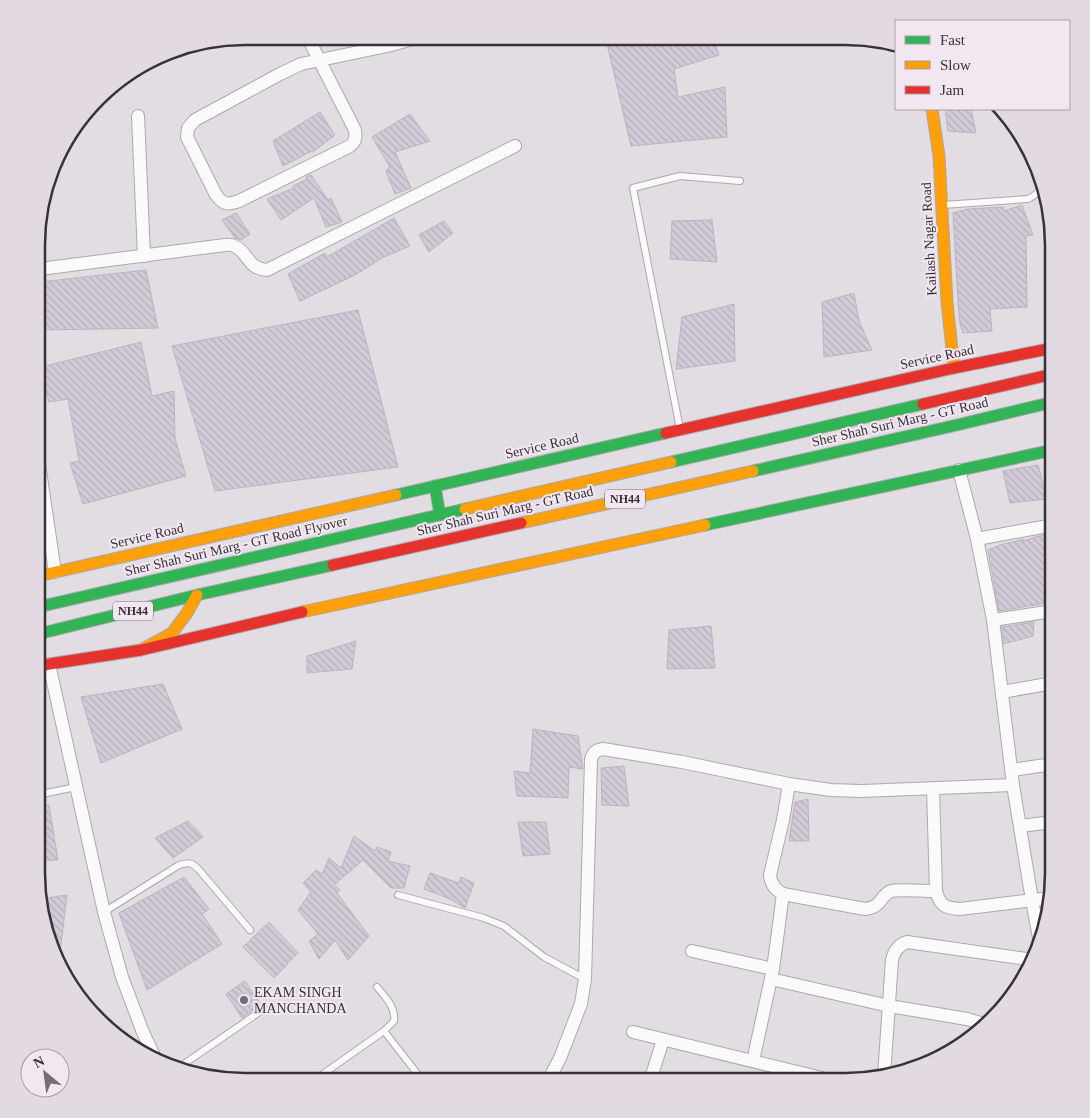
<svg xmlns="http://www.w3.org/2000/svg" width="1090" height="1118" font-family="Georgia,serif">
	<defs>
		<pattern id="building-back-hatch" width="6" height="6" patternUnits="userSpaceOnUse" patternTransform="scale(1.25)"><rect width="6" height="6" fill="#d2cad8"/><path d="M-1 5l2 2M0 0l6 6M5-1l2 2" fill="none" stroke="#b5aeba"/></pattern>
	</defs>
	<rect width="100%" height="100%" fill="#e2dde2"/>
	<g fill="url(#building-back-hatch)" stroke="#b9b6ba">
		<polygon points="630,37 713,38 719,55 674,69 678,97 725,87 727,137 631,146 607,44"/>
		<polygon points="945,109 971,109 976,133 948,131"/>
		<polygon points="320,112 335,135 313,152 312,151 283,166 273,141"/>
		<polygon points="410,114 430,141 395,152 411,188 395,194 386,171 390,167 372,137"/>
		<polygon points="311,175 328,200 331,198 342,222 326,227 314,198 281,220 267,199 294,188 293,186 307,179 306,177"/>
		<polygon points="1022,205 1033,235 1026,236 1027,307 990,309 992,331 963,333 960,324 958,301 953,213 968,209 1003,207 1004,211"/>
		<polygon points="236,213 250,234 241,240 235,238 222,220"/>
		<polygon points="394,218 410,246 382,258 355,275 300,301 288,274 325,253 327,257"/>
		<polygon points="712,220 717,262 670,259 672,221"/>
		<polygon points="444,221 453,233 429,252 419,235"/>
		<polygon points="146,270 158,328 40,330 40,282"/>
		<polygon points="854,293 859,321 872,350 824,357 822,302"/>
		<polygon points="734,304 735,361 676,369 682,317"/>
		<polygon points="358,310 398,467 215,491 172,346"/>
		<polygon points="141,342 152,396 174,391 175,439 186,476 83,504 70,463 79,461 68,399 49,402 41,367"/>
		<polygon points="1038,465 1047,499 1010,503 1003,471"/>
		<polygon points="1053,533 1053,601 1035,605 999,611 988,550 1000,545 1024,539 1024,541 1035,537"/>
		<polygon points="1034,622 1033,636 1004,644 1002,627"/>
		<polygon points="711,626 715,668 667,669 669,630"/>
		<polygon points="356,641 352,669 307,673 307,656"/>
		<polygon points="163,684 182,729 101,763 81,697"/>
		<polygon points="533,729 578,736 583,769 569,767 568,798 517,796 514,771 530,773"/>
		<polygon points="624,766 629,806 602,805 601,768"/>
		<polygon points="808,799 809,841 789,841 795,802"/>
		<polygon points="49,805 58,860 37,861 37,807"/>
		<polygon points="188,821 203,837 173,858 155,838"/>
		<polygon points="518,822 546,822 550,854 523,856"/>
		<polygon points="354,836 375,851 377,847 391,852 388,861 410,866 404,888 391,888 363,860 334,885 340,890 337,893 369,936 348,960 335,940 319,959 309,941 318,934 298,910 311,892 303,883 316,870 322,874 329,858 341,868"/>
		<polygon points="430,873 459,883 461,877 474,883 465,908 450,899 424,889"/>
		<polygon points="184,877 209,909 202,914 222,944 147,990 119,913"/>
		<polygon points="67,895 59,961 47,940 39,899"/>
		<polygon points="269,922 298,953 274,978 243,947"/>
		<polygon points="245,981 261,1005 242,1018 226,994"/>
	</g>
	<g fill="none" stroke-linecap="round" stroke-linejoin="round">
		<g stroke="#aca8ac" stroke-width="8">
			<g id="lane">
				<path d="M943,205L1028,199C1044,191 1041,187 1039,171"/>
				<polyline points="680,429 633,188 680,176 740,181"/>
				<polyline points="37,795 76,787"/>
				<polyline points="398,895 484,918 504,926 544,957 585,979"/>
				<path d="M104,912L179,865C190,862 192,862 200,871L250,930"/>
				<polyline points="384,1031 423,1081"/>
				<polyline points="181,1066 264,1009"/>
				<path d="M313,1081L384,1031L394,1021C396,1007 385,997 377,987"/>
			</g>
		</g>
		<g stroke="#aca8ac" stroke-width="14">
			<g id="street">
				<path d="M307,36L355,130C356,137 356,141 350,146L239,201C227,205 224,205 216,195L187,137L188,128L195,120L280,74L301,64L387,46L421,37"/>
				<polyline points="138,116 144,256"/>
				<path d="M40,269L225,245C228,245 231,244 234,246C248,251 247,269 267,270L515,146"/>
				<polyline points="39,464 55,572"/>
				<polyline points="959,470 977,539 993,620 1013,785 1032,900 1039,938"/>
				<polyline points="977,539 1053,525"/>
				<polyline points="993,620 1053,611"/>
				<polyline points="49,664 104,912 122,977 142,1030 155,1058"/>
				<polyline points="1002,692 1053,683"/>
				<polyline points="1012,770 1053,764"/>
				<path d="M789,784L783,820L770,875C771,885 775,889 783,894L865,909C883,907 879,896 891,891C899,889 926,891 936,891"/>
				<path d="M933,789L936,891C940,906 945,908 960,909L1050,898"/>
				<polyline points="1020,826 1053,822"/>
				<polyline points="692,951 773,969"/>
				<polyline points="771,979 889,1006 967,1019 984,1024"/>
				<polyline points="633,1032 834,1081"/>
				<polyline points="753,1061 773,969 783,894"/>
				<path d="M884,1076L892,960C894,951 898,945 907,942L1034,960"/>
				<path d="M548,1081L560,1058L581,1004L585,979L591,760C593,752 596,750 603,749L682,762L789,784L831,790L862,791L1013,785"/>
				<polyline points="650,1081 663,1040"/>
			</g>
		</g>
		<g stroke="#aca8ac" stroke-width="13">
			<g id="fast">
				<polyline points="671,462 923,404"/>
				<polyline points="753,471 957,425 1053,402"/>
				<polyline points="435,486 440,515"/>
				<polyline points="396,495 666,433"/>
				<polyline points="705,525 1053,450"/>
				<polyline points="38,607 465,509"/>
				<polyline points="38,634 197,595 333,565"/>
			</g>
		</g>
		<g stroke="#aca8ac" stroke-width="13">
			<g id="slow">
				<polyline points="932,109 939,156 947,302 954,368"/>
				<polyline points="465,509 671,462"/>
				<polyline points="521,523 753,471"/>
				<polyline points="38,576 396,495"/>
				<polyline points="302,612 705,525"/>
				<polyline points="141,650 172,633 187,613 197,595"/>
			</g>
		</g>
		<g stroke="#aca8ac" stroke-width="13">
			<g id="jam">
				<polyline points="923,404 1053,374"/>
				<polyline points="666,433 954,368 1053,348"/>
				<polyline points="333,565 521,523"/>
				<polyline points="38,667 49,664 141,650 302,612"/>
			</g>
		</g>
		<use href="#lane" stroke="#fbfafb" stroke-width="6"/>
		<use href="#street" stroke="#fbfafb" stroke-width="12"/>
		<use href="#fast" stroke="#30b455" stroke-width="11"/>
		<use href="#slow" stroke="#ff9f0a" stroke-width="11"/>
		<use href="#jam" stroke="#e5322d" stroke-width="11"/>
	</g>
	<circle fill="#726e72" stroke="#f2e7f1" stroke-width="2" cx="244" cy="1000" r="5"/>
	<g text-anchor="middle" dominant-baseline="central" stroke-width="4" stroke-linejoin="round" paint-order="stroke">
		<g fill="#f2e7f1" stroke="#6e686e" stroke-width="1">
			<rect x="605" y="489.5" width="40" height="19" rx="4"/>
			<rect x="113" y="601.5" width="40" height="19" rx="4"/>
		</g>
		<g font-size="12" font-weight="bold" fill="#363236">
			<text x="625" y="499">NH44</text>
			<text x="133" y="611">NH44</text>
		</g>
		<g font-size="14" fill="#363236" stroke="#f2e7f1">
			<text transform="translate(929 239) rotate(-93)">Kailash Nagar Road</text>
			<text transform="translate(937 357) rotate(-12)">Service Road</text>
			<text transform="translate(900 422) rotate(-13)">Sher Shah Suri Marg - GT Road</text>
			<text transform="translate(542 446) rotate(-13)">Service Road</text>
			<text transform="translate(505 511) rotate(-13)">Sher Shah Suri Marg - GT Road</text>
			<text transform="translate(147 536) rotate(-13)">Service Road</text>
			<text transform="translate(236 546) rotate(-13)">Sher Shah Suri Marg - GT Road Flyover</text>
		</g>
		<g font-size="14" fill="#363236" stroke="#f2e7f1" text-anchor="start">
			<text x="254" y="992">EKAM SINGH<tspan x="254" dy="16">MANCHANDA</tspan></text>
		</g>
	</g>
	<path d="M0 0H1090V1118H0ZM245 45H845A200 200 0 0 1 1045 245V873A200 200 0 0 1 845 1073H245A200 200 0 0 1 45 873V245A200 200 0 0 1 245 45Z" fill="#e3d9e2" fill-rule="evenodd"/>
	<path fill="none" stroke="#363236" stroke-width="2.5" d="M245 45H845A200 200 0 0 1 1045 245V873A200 200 0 0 1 845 1073H245A200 200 0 0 1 45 873V245A200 200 0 0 1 245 45Z"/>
	<rect x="895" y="20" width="175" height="90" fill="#f2e7f1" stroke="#a79fa6"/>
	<rect x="905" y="36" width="25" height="8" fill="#30b455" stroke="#a79fa6"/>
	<text x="940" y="45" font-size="15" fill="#363236">Fast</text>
	<rect x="905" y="61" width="25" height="8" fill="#ff9f0a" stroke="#a79fa6"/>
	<text x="940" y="70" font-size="15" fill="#363236">Slow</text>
	<rect x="905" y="86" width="25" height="8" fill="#e5322d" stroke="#a79fa6"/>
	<text x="940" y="95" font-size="15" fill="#363236">Jam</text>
	<g transform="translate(45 1073) rotate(331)"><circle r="24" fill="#f2e7f1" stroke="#a79fa6"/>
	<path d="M0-4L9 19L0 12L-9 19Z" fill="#726e72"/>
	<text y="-8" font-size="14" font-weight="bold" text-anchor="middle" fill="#363236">N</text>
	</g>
</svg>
